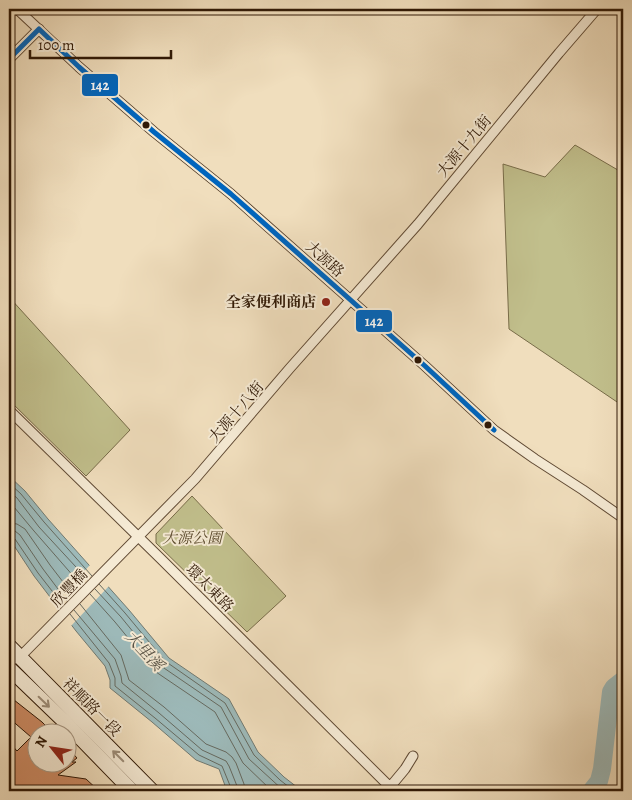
<svg xmlns="http://www.w3.org/2000/svg" width="632" height="800" font-family="Alegreya,'Noto Serif TC',serif">
	<rect width="100%" height="100%" fill="#f0debd"/>
	<filter id="stains"><feTurbulence type="fractalNoise" baseFrequency=".004" numOctaves="4"/><feColorMatrix values="0 0 0 0 .2 0 0 0 0 .09 0 0 0 0 .02 0 0 0 .5 -.17"/></filter>
	<radialGradient id="worn" r=".72"><stop offset=".6" stop-color="#630" stop-opacity="0"/><stop offset="1" stop-color="#630" stop-opacity=".3"/></radialGradient>
	<g fill="#c1bf8c" stroke="#786c49">
		<polygon points="575,145 623,173 623,406 509,329 503,164 545,177"/>
		<polygon points="9,297 130,430 86,476 9,400"/>
		<polygon points="192,496 286,596 247,632 156,543 156,534"/>
	</g>
	<polygon fill="#9dbaba" stroke="#717a72" points="9,476 25,491 48,519 129,610 169,658 229,699 258,752 284,777 302,791 227,791 219,769 196,760 152,722 110,688 110,680 105,666 76,631 34,576 9,538"/>
	<polygon fill="#f0debd" points="91,564 110,585 70,627 52,604"/>
	<g fill="none" stroke-linecap="round" stroke-linejoin="round">
		<g stroke="#666a60" stroke-width="1">
			<polyline points="9,483 21,494 44,522 92,576"/>
			<polyline points="9,491 17,498 39,527 88,580"/>
			<polyline points="9,501 34,531 82,586"/>
			<polyline points="9,523 17,524 25,529 50,565 73,595"/>
			<polyline points="9,530 15,531 20,535 43,569 67,601"/>
			<polyline points="9,536 12,537 15,539 38,573 63,605"/>
			<polyline points="99,584 125,613 165,661 225,703 254,755 280,780 294,791"/>
			<polyline points="95,589 121,617 161,666 221,707 249,759 284,791"/>
			<polyline points="90,594 115,622 156,672 215,712 243,763 272,791"/>
			<polyline points="80,604 121,655 129,680 164,707 206,744 226,752 232,757 236,763 244,784 245,791"/>
			<polyline points="74,610 115,659 121,676 122,683 159,713 202,750 226,761 229,766 237,786 237,791"/>
			<polyline points="70,614 109,663 115,678 115,686 155,718 199,755 222,766 231,788 231,791"/>
		</g>
		<polyline stroke="#9dbaba" stroke-width="18" points="591,791 599,781 602,769 611,692 614,687 623,680"/>
	</g>
	<polygon fill="#cb8a63" stroke="#301906" points="9,696 42,722 52,732 38,732 38,762 68,762 68,748 77,758 72,762 76,762 58,775 86,779 99,791 9,791 9,742 17,751 31,737 9,718"/>
	<g fill="none" stroke-linecap="round" stroke-linejoin="round">
		<g stroke="#604a34" stroke-width="11">
			<g id="street">
				<polyline points="17,9 79,67 154,132 231,194 425,366 494,430 535,459 583,490 623,518"/>
				<polyline points="9,59 39,29"/>
				<polyline points="9,410 161,559 390,787 405,769 413,756"/>
				<polyline points="9,661 20,657 195,479 290,368 418,224 559,53 597,9"/>
			</g>
		</g>
		<g stroke="#301906" stroke-width="16">
			<g id="secondary">
				<polyline points="9,646 152,791"/>
				<polyline points="9,668 63,720 132,791"/>
			</g>
		</g>
		<use href="#street" stroke="#f5ead4" stroke-width="9"/>
		<use href="#secondary" stroke="#f5ead4" stroke-width="14"/>
		<g stroke="#f5ead4" stroke-width="9">
			<polyline id="bus-1" points="9,59 39,29 79,67 154,132 231,194 425,366 494,430"/>
		</g>
		<use href="#bus-1" stroke="#0065bd" stroke-width="5"/>
	</g>
	<defs><path id="oneway-shaft" d="M-6 0H5M1.5-3L5.5 0L1.5 3" fill="none" stroke-width="1.6" stroke-linecap="round" stroke-linejoin="round" transform="scale(1.25)"/></defs>
	<g stroke="#9c8c77">
		<use href="#oneway-shaft" transform="translate(44 702) rotate(44)"/>
		<use href="#oneway-shaft" transform="translate(118 756) rotate(-135)"/>
	</g>
	<g fill="#301906" stroke="#f5ead4" stroke-width="2">
		<circle cx="146" cy="125" r="4.5"/>
		<circle cx="418" cy="360" r="4.5"/>
		<circle cx="488" cy="425" r="4.5"/>
	</g>
	<circle fill="#8f2418" stroke="#f5ead4" stroke-width="2" cx="326" cy="302" r="5"/>
	<g text-anchor="middle" dominant-baseline="central" stroke-width="4" stroke-linejoin="round" paint-order="stroke">
		<g font-size="15" fill="#301906" stroke="#f5ead4">
			<text transform="translate(464 146) rotate(-50)">大源十九街</text>
			<text transform="translate(325 259) rotate(42)">大源路</text>
			<text transform="translate(236 412) rotate(-49)">大源十八街</text>
			<text transform="translate(69 588) rotate(-46)">欣豐橋</text>
			<text transform="translate(210 588) rotate(45)">環太東路</text>
			<text transform="translate(92 707) rotate(45)">祥順路一段</text>
		</g>
		<g font-size="15" font-weight="bold" fill="#301906" stroke="#f5ead4" text-anchor="end">
			<text x="316" y="302">全家便利商店</text>
		</g>
		<g font-size="15" font-style="italic" fill="#5c4b2e" stroke="#f5ead4">
			<text x="192" y="538">大源公園</text>
		</g>
		<g font-size="16" font-style="italic" fill="#565145" stroke="#f5ead4">
			<text transform="translate(144 651) rotate(47)">大里溪</text>
		</g>
	</g>
	<g stroke="#f5ead4" stroke-width="2">
		<rect x="81" y="73" width="38" height="24" rx="5" fill="#0065bd"/>
		<rect x="355" y="309" width="38" height="24" rx="5" fill="#0065bd"/>
	</g>
	<g font-size="14" text-anchor="middle" font-weight="bold" fill="#fff">
		<text x="100" y="90">142</text>
		<text x="374" y="326">142</text>
	</g>
	<rect width="632" height="800" fill="none" stroke="#f0debd" stroke-width="30"/>
	<rect x="10" y="10" width="612" height="780" fill="none" stroke="#301906" stroke-width="2.5"/>
	<rect x="15" y="15" width="602" height="770" fill="none" stroke="#301906"/>
	<g transform="translate(52 748) rotate(300)"><circle r="24" fill="#f5ead4" stroke="#a69682"/>
	<path d="M0-4L9 19L0 12L-9 19Z" fill="#8f2418"/>
	<text y="-8" font-size="14" font-weight="bold" text-anchor="middle" fill="#301906">N</text>
	</g>
	<path d="M30 50v8h141v-8" fill="none" stroke="#301906" stroke-width="2.5"/>
	<text x="38" y="50" font-size="15" fill="#301906" stroke="#f5ead4" stroke-width="4" paint-order="stroke">100 m</text>
	<rect width="100%" height="100%" filter="url(#stains)"/>
	<rect width="100%" height="100%" fill="url(#worn)"/>
</svg>
